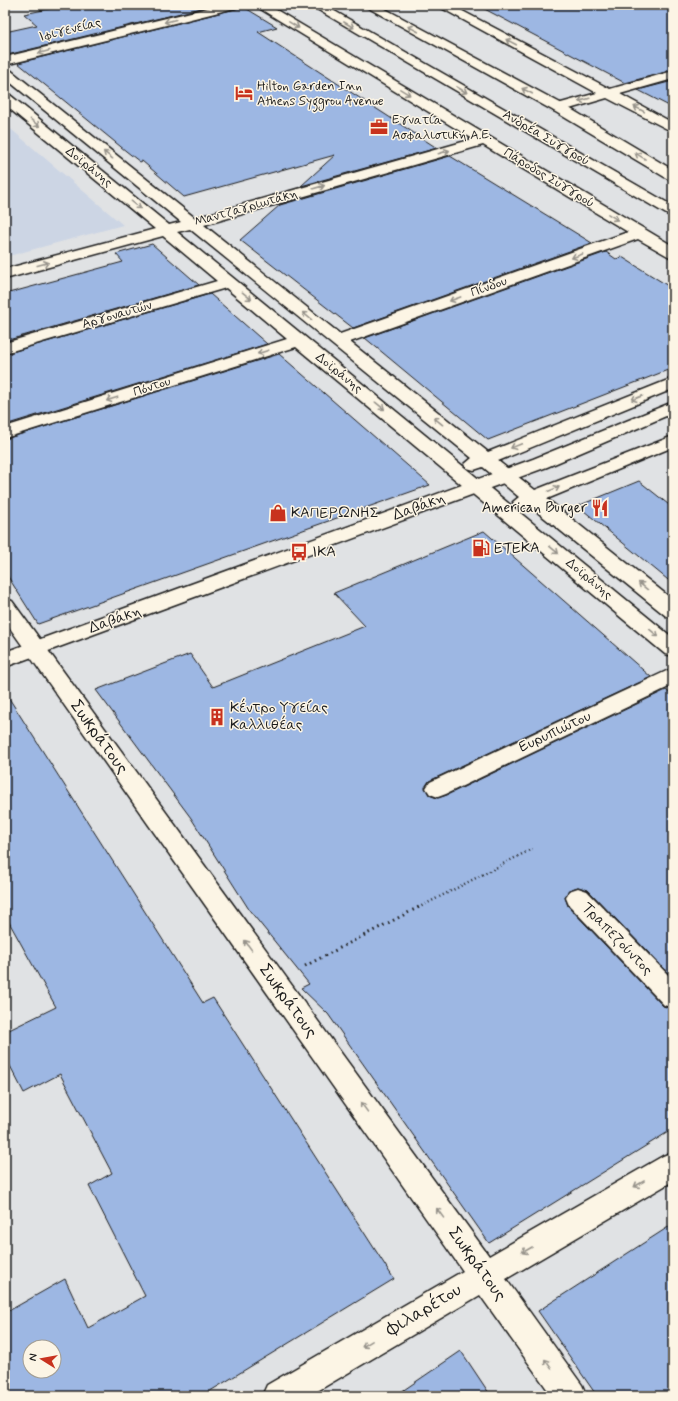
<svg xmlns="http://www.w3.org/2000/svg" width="678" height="1401" font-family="Mynerve,sans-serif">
	<rect width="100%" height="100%" fill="#e0e2e4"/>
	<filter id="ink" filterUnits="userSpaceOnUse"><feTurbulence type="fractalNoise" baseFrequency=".025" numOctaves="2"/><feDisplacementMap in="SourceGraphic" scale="8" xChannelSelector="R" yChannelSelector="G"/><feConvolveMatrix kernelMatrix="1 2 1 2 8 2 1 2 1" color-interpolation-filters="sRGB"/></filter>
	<g filter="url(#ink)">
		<polygon fill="#ccd5e4" points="5,124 123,225 5,257"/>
		<g fill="#9db7e3" stroke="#1c1c1c" fill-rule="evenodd">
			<polygon points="68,5 214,5 7,55 5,53 5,32 37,25 24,14"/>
			<polygon points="477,5 673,5 673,70 625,83"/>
			<polygon points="242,6 277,27 258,32 437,148 301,186 335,155 184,197 142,161 140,162 126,151 18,63 239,8"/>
			<polygon points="673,81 673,108 638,90"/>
			<polygon points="450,156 592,243 353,328 240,240 280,205"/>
			<polygon points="152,244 199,285 5,341 5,294 123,262 116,254"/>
			<polygon points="606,252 616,259 622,257 673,289 673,368 488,440 365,338"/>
			<polygon points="210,294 267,344 5,425 5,354"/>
			<polygon points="279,354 430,485 38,624 5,572 5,439"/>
			<polygon points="639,481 673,508 673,584 578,506"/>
			<polygon points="484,531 651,677 429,781 425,787 429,795 437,798 447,795 666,690 673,696 673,978 588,890 578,887 569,890 565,897 568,906 663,1006 673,1009 673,1129 489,1243 328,1014 301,988 309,984 250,911 191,818 96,690 190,654 213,687 365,626 334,593"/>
			<path d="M5,692L203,1003L213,998L394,1279L202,1396H5V1313L65,1279L88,1328L145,1296L89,1186L112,1173L60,1074L24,1093L5,1056V1032L56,1007L5,915ZM30,1347H54V1371H30Z"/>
			<polygon points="673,1224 673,1396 597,1396 538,1311"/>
			<polygon points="461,1351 491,1396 395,1396"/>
		</g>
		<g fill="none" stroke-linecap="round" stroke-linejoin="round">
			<g stroke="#1c1c1c" stroke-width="3">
				<g id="minor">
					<polygon points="220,5 241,5 239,7 5,65 5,57"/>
					<path d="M254,5H268L673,246V258L668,256L638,239L350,342L488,452L673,378V389L498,461L535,490L673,436V447L547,499L673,600V618L666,616L530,506L523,508L516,506L513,502L519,497L483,467L474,470L467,468L465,464L472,458L190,229L177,232L673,638V656L665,654L296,347L5,438V427L287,339L226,288L5,353V343L217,281L163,236L5,279V269L155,229L5,105V94L10,95L169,225L181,222L5,78V68L9,69L195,218L473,139ZM483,145L628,232L340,334L204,225Z"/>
					<polygon points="436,5 451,5 610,89 673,71 673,79 620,94 673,123 673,132 607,98 559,112 554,111 552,108 554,105 597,93"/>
					<polygon points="5,599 12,601 489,1256 663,1156 673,1152 673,1181 506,1279 582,1385 587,1396 552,1396 480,1295 309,1396 262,1396 267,1385 463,1271 5,621"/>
					<polygon points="673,668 673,685 446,794 438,797 430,794 426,788 430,782"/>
					<polygon points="578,888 587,891 673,980 673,1008 664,1005 569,905 566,898 569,891"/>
				</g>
			</g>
			<g stroke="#1c1c1c" stroke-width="3">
				<polygon id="major" points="673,402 673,413 547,467 5,667 5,652 533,459"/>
			</g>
			<g stroke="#1c1c1c" stroke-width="3">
				<g id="highway">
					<polygon points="310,5 324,5 673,206 673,216 668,215"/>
					<polygon points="363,5 378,5 564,105 673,170 673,180 668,179 554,111"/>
				</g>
			</g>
			<polyline stroke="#1c1c1c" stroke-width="2.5" stroke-dasharray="1 3" stroke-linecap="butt" points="418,908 532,849"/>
			<polyline stroke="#1c1c1c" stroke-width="3" stroke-dasharray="1.5 4" stroke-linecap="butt" points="305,966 419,907"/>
			<use href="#minor" fill="#fcf5e5" fill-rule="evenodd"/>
			<use href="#major" fill="#fcf5e5" fill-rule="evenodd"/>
			<use href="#highway" fill="#fcf5e5" fill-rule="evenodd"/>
		</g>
		<defs><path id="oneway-shaft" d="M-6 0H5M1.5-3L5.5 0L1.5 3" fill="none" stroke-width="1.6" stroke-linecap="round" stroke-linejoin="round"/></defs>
		<g stroke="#97938b">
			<use href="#oneway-shaft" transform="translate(170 21) rotate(166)"/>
			<use href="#oneway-shaft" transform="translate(294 25) rotate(31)"/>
			<use href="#oneway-shaft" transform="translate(349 25) rotate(30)"/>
			<use href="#oneway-shaft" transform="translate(413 29) rotate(-152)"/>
			<use href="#oneway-shaft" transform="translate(511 42) rotate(-152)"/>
			<use href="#oneway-shaft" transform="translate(44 52) rotate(166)"/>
			<use href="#oneway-shaft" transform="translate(462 90) rotate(30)"/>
			<use href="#oneway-shaft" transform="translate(527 91) rotate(-152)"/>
			<use href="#oneway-shaft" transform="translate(405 92) rotate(31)"/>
			<use href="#oneway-shaft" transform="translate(584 100) rotate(164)"/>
			<use href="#oneway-shaft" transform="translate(639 109) rotate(-152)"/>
			<use href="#oneway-shaft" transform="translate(35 123) rotate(39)"/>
			<use href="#oneway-shaft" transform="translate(444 152) rotate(-16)"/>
			<use href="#oneway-shaft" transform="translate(108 155) rotate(-141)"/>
			<use href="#oneway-shaft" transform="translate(640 156) rotate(-149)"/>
			<use href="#oneway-shaft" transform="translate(319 187) rotate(-16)"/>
			<use href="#oneway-shaft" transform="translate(136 205) rotate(39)"/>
			<use href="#oneway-shaft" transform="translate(613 217) rotate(31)"/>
			<use href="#oneway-shaft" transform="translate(577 256) rotate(160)"/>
			<use href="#oneway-shaft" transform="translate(43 264) rotate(-15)"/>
			<use href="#oneway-shaft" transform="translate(247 296) rotate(39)"/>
			<use href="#oneway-shaft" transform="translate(455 299) rotate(160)"/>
			<use href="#oneway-shaft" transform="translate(307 316) rotate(-141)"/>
			<use href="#oneway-shaft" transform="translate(263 352) rotate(162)"/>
			<use href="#oneway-shaft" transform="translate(637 398) rotate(158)"/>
			<use href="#oneway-shaft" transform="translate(112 399) rotate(162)"/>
			<use href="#oneway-shaft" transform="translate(380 406) rotate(39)"/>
			<use href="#oneway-shaft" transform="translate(438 421) rotate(-141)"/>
			<use href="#oneway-shaft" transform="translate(516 446) rotate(158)"/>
			<use href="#oneway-shaft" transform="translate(554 489) rotate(-22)"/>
			<use href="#oneway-shaft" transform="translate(554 550) rotate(40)"/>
			<use href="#oneway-shaft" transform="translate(643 586) rotate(-141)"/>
			<use href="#oneway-shaft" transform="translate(654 633) rotate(40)"/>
			<use href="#oneway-shaft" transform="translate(248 945) rotate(-126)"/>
			<use href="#oneway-shaft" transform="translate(364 1107) rotate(-126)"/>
			<use href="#oneway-shaft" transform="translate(639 1184) rotate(150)"/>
			<use href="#oneway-shaft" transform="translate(440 1213) rotate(-126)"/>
			<use href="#oneway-shaft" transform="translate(527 1250) rotate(150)"/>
			<use href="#oneway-shaft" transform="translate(367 1344) rotate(149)"/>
			<use href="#oneway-shaft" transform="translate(548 1364) rotate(-126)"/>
		</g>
	</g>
	<defs>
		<g id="hotel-bare" transform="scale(1.38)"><path d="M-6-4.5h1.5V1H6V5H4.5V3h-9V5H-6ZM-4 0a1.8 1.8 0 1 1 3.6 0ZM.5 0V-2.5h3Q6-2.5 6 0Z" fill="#c8321e" stroke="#fcf5e5" stroke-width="2.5" paint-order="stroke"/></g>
		<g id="office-bare" transform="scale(1.38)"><path d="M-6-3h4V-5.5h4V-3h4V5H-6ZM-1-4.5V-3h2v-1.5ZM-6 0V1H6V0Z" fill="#c8321e" stroke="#fcf5e5" stroke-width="2.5" paint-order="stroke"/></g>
		<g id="restaurant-bare" transform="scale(1.38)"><path d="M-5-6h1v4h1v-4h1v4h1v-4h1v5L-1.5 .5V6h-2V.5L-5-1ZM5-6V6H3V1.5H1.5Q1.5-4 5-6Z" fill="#c8321e" stroke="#fcf5e5" stroke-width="2.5" paint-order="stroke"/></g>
		<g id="shop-bare" transform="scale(1.38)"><path d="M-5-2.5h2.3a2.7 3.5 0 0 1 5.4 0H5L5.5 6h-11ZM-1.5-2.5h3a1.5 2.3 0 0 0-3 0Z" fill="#c8321e" stroke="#fcf5e5" stroke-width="2.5" paint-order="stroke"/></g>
		<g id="fuel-bare" transform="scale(1.38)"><path d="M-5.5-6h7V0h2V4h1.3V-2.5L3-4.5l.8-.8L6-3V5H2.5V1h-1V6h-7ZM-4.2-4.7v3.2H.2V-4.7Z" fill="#c8321e" stroke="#fcf5e5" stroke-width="2.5" paint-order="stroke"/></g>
		<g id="bus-bare" transform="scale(1.38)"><path d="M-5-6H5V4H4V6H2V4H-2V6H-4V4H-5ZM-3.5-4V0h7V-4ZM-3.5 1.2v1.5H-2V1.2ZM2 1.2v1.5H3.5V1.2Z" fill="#c8321e" stroke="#fcf5e5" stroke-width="2.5" paint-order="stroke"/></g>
		<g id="building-bare" transform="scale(1.38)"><path d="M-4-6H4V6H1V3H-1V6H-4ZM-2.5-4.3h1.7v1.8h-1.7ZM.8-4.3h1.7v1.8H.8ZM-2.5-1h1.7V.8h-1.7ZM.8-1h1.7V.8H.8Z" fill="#c8321e" stroke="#fcf5e5" stroke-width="2.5" paint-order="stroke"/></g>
	</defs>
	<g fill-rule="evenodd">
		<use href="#hotel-bare" x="244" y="93"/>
		<use href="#office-bare" x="379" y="127"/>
		<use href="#restaurant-bare" x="600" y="508"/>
		<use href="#shop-bare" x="278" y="513"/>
		<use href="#fuel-bare" x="481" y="548"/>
		<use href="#bus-bare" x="299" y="552"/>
		<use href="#building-bare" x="217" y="717"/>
	</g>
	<g text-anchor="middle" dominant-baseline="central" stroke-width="3" stroke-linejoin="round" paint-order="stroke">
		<g font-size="13" fill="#1c1c1c" stroke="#fcf5e5">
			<text transform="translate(70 30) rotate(-14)">Ιφιγενείας</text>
			<text transform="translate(546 138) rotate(30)">Ανδρέα Συγγρού</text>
			<text transform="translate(89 167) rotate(39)">Δοϊράνης</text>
			<text transform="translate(549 178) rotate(31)">Πάροδος Συγγρού</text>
			<text transform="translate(246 208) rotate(-16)">Μαντζαγριωτάκη</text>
			<text transform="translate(489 287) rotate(-20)">Πίνδου</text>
			<text transform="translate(117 315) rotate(-16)">Αργοναυτών</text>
			<text transform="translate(339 373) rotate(39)">Δοϊράνης</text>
			<text transform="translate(152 387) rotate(-18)">Πόντου</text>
			<text transform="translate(589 579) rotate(40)">Δοϊράνης</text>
		</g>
		<g font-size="13" fill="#1c1c1c" stroke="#fcf5e5" text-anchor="start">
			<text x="257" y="86">Hilton Garden Inn<tspan x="257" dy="15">Athens Syggrou Avenue</tspan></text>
			<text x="392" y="120">Εγνατία<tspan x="392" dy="15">Ασφαλιστική Α.Ε.</tspan></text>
		</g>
		<g font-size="15" fill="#1c1c1c" stroke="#fcf5e5">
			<text transform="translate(419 507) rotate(-20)">Δαβάκη</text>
			<text transform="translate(115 620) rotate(-20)">Δαβάκη</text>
			<text transform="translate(555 732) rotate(-25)">Ευρυπιώτου</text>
			<text transform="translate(617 939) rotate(46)">Τραπεζούντος</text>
		</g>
		<g font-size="15" fill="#1c1c1c" stroke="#fcf5e5" text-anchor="start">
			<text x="587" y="508" text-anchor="end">American Burger</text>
			<text x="291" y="513">ΚΑΠΕΡΩΝΗΣ</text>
			<text x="494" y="548">ΕΤΕΚΑ</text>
			<text x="312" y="552">ΙΚΑ</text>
			<text x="230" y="708">Κέντρο Υγείας<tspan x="230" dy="17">Καλλιθέας</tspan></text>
		</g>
		<g font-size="18" fill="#1c1c1c" stroke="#fcf5e5">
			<text transform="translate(99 737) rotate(54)">Σωκράτους</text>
			<text transform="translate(288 1001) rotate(54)">Σωκράτους</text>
			<text transform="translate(477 1264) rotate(54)">Σωκράτους</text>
			<text transform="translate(424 1310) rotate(-31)">Φιλαρέτου</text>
		</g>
	</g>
	<rect width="678" height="1401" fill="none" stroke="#fcf5e5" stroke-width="20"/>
	<rect x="10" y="10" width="658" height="1381" fill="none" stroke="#1c1c1c" stroke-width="1.5" filter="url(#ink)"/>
	<g transform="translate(42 1359) rotate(281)"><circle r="19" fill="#fcf5e5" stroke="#a29e95"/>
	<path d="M0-3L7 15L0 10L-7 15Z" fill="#c8321e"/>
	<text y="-6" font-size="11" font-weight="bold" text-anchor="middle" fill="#1c1c1c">N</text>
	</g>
</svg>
